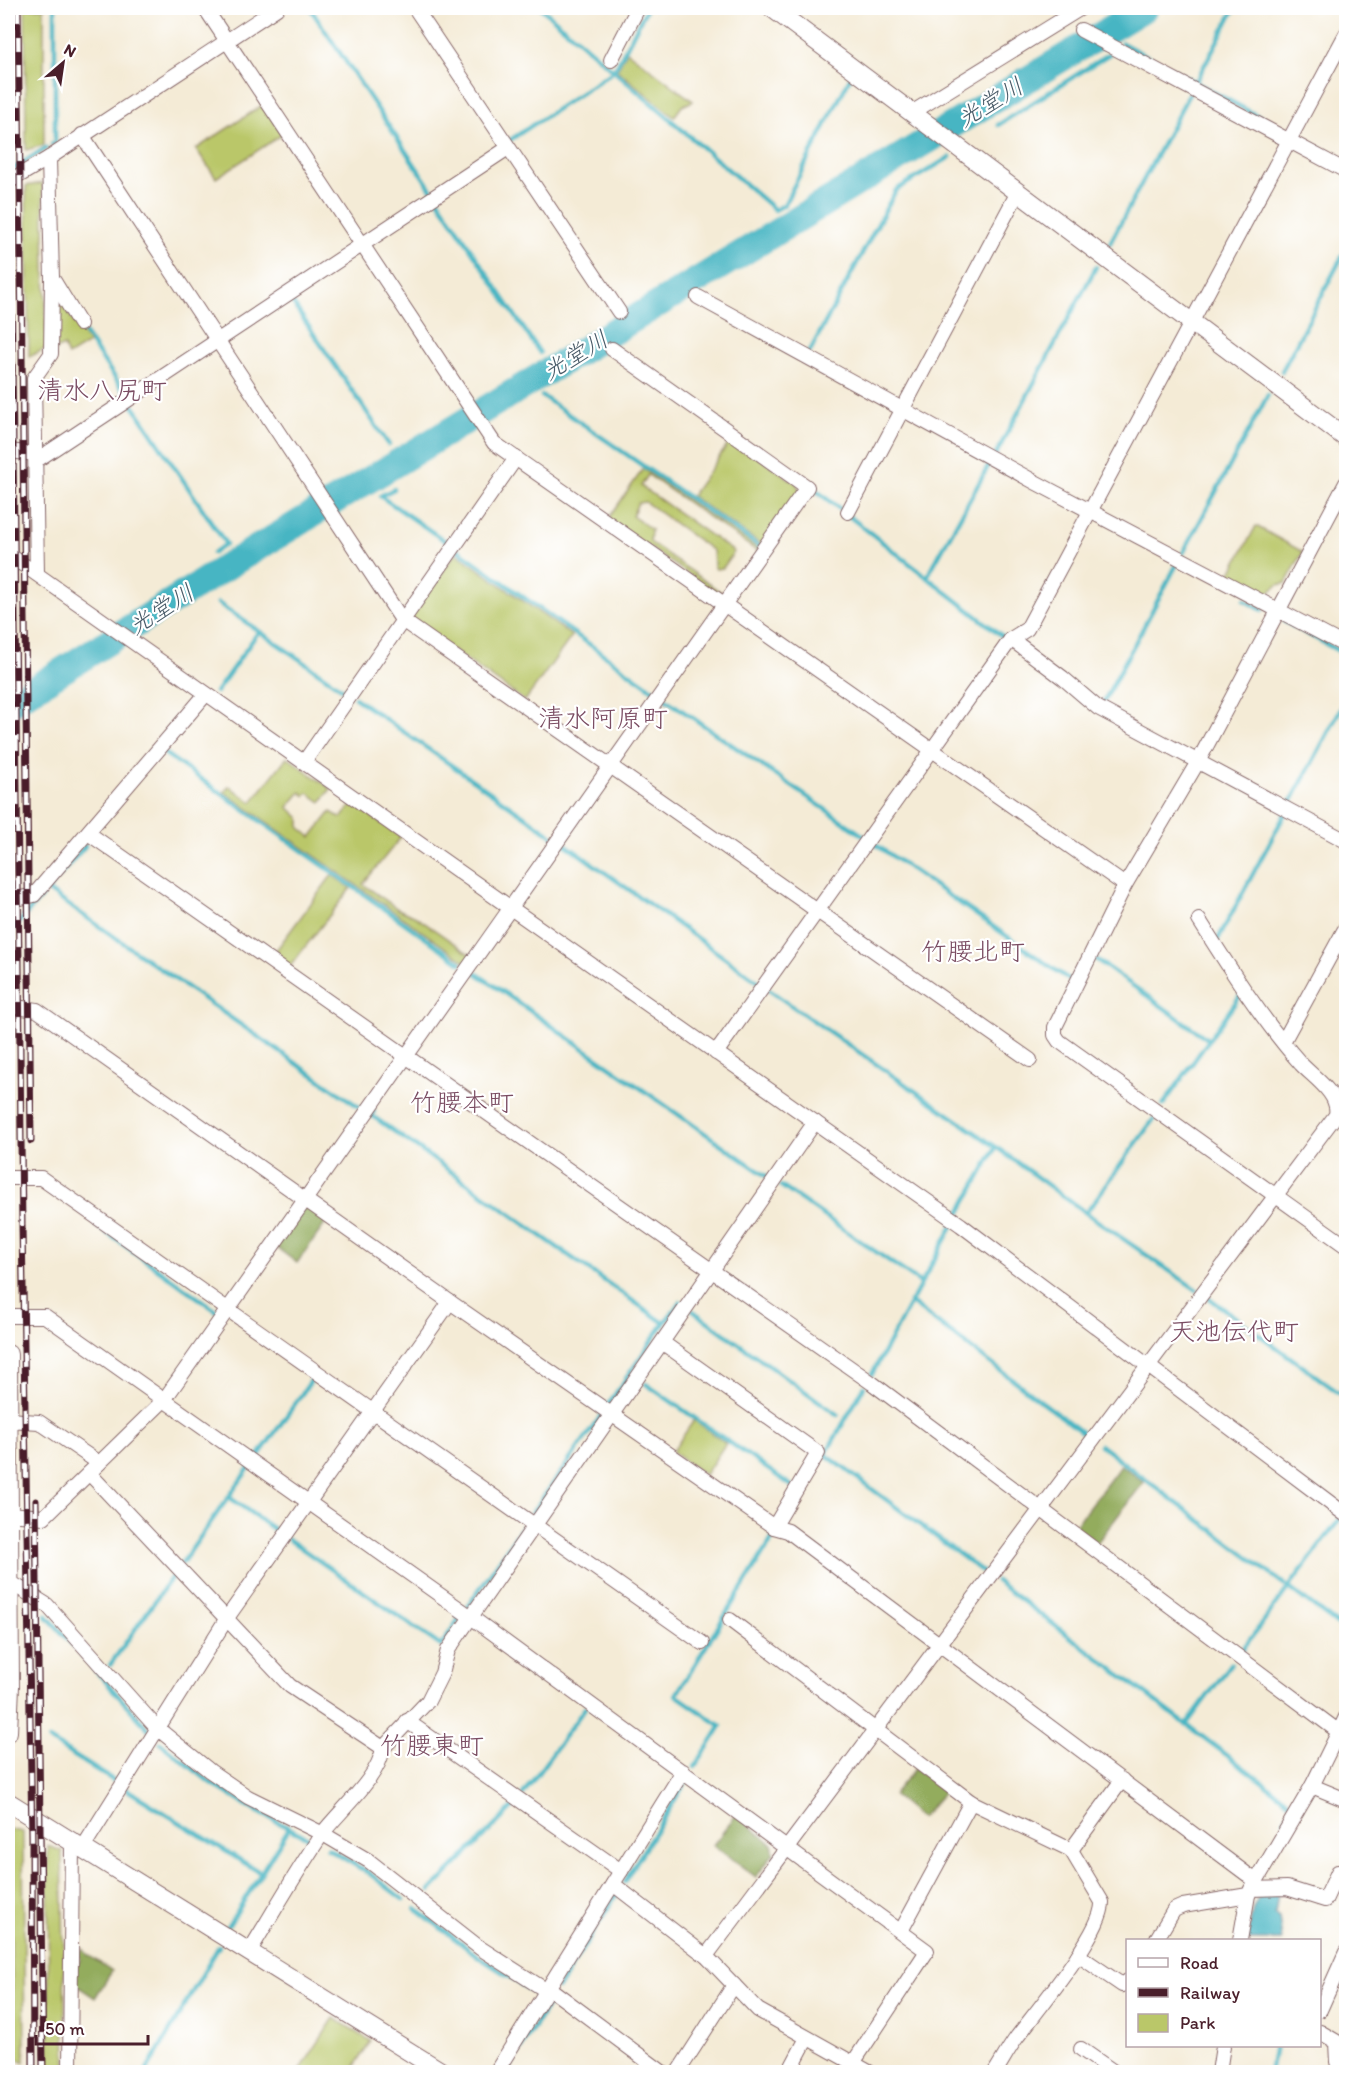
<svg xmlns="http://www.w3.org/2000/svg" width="1354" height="2080" font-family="Itim,'Klee One',sans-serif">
	<rect width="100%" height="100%" fill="#fff"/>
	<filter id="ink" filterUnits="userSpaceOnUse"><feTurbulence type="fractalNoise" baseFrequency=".0167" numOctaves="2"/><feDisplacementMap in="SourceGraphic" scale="12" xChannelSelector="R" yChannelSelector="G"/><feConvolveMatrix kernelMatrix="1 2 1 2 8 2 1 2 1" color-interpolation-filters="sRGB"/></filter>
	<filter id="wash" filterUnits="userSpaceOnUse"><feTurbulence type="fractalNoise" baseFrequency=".008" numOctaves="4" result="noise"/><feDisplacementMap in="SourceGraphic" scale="24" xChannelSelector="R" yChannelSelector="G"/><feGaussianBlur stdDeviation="1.35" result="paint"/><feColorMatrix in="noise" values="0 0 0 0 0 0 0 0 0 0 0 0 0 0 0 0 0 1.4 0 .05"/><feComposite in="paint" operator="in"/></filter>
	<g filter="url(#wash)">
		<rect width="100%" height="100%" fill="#f4ebd6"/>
		<g fill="#bac769" stroke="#82734a" stroke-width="1.5">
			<polygon points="25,8 44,8 44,145 26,150"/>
			<polygon points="627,51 693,101 682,106 674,117 617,70"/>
			<polygon points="264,104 283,134 216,178 196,149"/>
			<polygon points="43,183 47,348 29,357 26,186"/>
			<polygon points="60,301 89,343 68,356 64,346 55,350 56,303"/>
			<polygon points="732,439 797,484 800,492 762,545 691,496"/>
			<polygon points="643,469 759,549 757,551 648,475 641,486 734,552 723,568 716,569 714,566 713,551 645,502 638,503 632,516 651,529 650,542 725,595 723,598 608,519"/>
			<polygon points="1256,526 1303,552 1286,583 1278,585 1263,597 1228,578"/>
			<polygon points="456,553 572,636 525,701 411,621 411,616"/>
			<polygon points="287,757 331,789 321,802 308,793 305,796 301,792 288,807 300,818 300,828 311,837 331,812 341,818 353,804 401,837 363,884 398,909 416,917 472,956 467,963 224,792 229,786 252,802"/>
			<polygon points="332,875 351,888 288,969 271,957"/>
			<polygon points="694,1420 726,1443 705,1475 672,1452"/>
			<polygon points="8,1829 23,1832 25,2062 14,2058"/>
			<polygon points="48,1846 62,1851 66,2072 49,2071"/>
			<polygon points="334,2018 371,2041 351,2072 299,2072"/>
		</g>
		<g fill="#93ac5d" stroke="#6e6644" stroke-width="1.5">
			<polygon points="309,1207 328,1220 297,1263 276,1247 304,1208"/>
			<polygon points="1121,1465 1144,1482 1096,1544 1074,1527"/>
			<polygon points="915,1768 945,1791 921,1818 893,1795"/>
			<polygon points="736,1815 772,1844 774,1853 756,1877 713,1845"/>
			<polygon points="83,1949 88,1955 112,1971 95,1998 73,1983 74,1969 80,1960 79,1952"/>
		</g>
		<polygon fill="#47b5c3" stroke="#486a77" stroke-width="1.5" points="1278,1894 1275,1914 1279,1917 1282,1940 1247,1940 1253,1908 1260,1895"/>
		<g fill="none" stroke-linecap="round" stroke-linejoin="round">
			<g stroke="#47b5c3" stroke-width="4.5">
				<polyline points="310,8 433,192"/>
				<polyline points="541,8 775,210 784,205 850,78"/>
				<polyline points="1105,33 1115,39"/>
				<polyline points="1122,43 1284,130"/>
				<polyline points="1195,83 1235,8"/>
				<polyline points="998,125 1109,54"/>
				<polyline points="510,140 614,71 647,8"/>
				<polyline points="1302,140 1346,163"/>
				<polyline points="52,144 55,142 55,8"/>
				<polyline points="8,172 46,148"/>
				<polyline points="438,200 540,353"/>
				<polyline points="1110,243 1189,94"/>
				<polyline points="676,291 689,299"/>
				<polyline points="290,299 389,445"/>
				<polyline points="82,329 126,394"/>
				<polyline points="809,353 896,190 950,157"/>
				<polyline points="546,362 550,369"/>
				<polyline points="1282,371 1346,249"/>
				<polyline points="525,384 533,390"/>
				<polyline points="542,396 759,546"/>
				<polyline points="132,404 226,544 213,553"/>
				<polyline points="996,454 1096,267"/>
				<polyline points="395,455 400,461"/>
				<polyline points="381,472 387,480"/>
				<polyline points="394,489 380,496 451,545"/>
				<polyline points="810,491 813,488 1006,639"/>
				<polyline points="458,550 656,692"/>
				<polyline points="1183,553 1268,395"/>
				<polyline points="219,563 223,569"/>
				<polyline points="927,577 990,463"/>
				<polyline points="198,584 203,592"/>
				<polyline points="1244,600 1262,610"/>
				<polyline points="218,603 347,692"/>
				<polyline points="1284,621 1346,655"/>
				<polyline points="216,692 259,631"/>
				<polyline points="355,698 553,836"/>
				<polyline points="664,698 864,836"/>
				<polyline points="1102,705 1177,564"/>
				<polyline points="164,753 461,963"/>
				<polyline points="1289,806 1346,699"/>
				<polyline points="872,842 1071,981"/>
				<polyline points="565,844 760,983"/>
				<polyline points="48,889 85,846"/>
				<polyline points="47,890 362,1109"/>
				<polyline points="8,935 42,896"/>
				<polyline points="1217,941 1286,812"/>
				<polyline points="1094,958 1209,1040"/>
				<polyline points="473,971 769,1178"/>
				<polyline points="769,990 996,1147 1086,1213 1197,1290"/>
				<polyline points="1163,1105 1240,996"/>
				<polyline points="374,1112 371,1115 664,1323"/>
				<polyline points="781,1186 921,1283"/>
				<polyline points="1086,1213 1153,1120"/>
				<polyline points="959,1214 996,1147"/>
				<polyline points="96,1225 218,1312"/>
				<polyline points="1209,1298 1346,1398"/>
				<polyline points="910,1302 1087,1436"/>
				<polyline points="693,1311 838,1415"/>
				<polyline points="872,1374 952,1227"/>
				<polyline points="646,1384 792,1486"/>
				<polyline points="607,1406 664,1323 681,1302"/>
				<polyline points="1100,1445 1346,1631"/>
				<polyline points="825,1454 983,1572"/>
				<polyline points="825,1455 864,1387"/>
				<polyline points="257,1458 313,1378"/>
				<polyline points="229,1497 279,1533"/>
				<polyline points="532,1513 601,1416"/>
				<polyline points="288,1539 441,1646 460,1617"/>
				<polyline points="182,1563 249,1468"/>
				<polyline points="996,1581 1293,1805 1284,1821"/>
				<polyline points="468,1606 522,1527"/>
				<polyline points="46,1615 148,1729"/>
				<polyline points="1242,1650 1339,1520"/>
				<polyline points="110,1665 174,1574"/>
				<polyline points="1186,1725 1231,1664"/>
				<polyline points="49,1740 116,1782"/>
				<polyline points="160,1743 211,1783 249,1807 310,1839"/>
				<polyline points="695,1767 721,1726 676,1695 774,1536"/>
				<polyline points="126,1789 261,1873"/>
				<polyline points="523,1794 585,1708"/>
				<polyline points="327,1848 370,1874 404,1900"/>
				<polyline points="624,1882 687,1780"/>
				<polyline points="430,1891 516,1804"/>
				<polyline points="416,1909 479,1957 535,1993"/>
				<polyline points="228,1926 289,1828"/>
				<polyline points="558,1988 616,1895"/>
				<polyline points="146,2072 219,1946"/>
				<polyline points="506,2072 552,1998"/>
				<polyline points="1270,2072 1275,2046"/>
			</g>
			<polyline stroke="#47b5c3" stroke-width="27" points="8,705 234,562 1145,8"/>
		</g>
	</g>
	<g filter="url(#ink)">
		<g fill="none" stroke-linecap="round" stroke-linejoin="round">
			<g stroke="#866667" stroke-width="16">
				<g id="minor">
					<polyline points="205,8 494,443 1125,885"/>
					<polyline points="415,8 619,312"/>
					<polyline points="1081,30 1346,171"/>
					<polyline points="611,60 638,8"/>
					<polyline points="913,112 1081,8"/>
					<polyline points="82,135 402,620 1030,1060"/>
					<polyline points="8,182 49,158 277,8"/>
					<polyline points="52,278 80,324"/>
					<polyline points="698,297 1033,481 1346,646"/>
					<polyline points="8,451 37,454"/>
					<polyline points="37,460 508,148"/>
					<polyline points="1346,483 1199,760 1125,885 1055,1027 1055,1035 1059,1041 1346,1246"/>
					<polyline points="848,512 1018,192"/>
					<polyline points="8,554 961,1225 1346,1515"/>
					<polyline points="37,574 34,378 51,354 52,278 49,158"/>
					<polyline points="1011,639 1063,678 1098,708 1346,841"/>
					<polyline points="304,762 516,458"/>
					<polyline points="88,833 872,1383 1339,1732"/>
					<polyline points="8,901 34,895 206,694"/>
					<polyline points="8,1006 37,1010 450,1302 774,1527 788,1531 1256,1881"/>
					<polyline points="1283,1042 1346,927"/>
					<polyline points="716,1053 1011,639 1027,629 1346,34"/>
					<polyline points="8,1178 41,1178 702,1643"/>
					<polyline points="8,1316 45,1316 471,1617 927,1951 853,2063"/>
					<polyline points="663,1343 818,1453 774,1527"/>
					<polyline points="9,1420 39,1422 99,1463"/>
					<polyline points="89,1473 290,1686 383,1748"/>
					<polyline points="9,1514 44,1517 164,1400 807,487 612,349"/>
					<polyline points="10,1582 47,1605 157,1728 210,1771 248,1797 323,1834 369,1861 480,1948 547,1991"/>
					<path d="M730,1620L971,1802L1071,1850L1102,1902C1104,1930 1036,2012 1017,2037C1009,2048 1002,2061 995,2072"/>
					<polyline points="407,1721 621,1871"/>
					<polyline points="1312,1786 1346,1800"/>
					<polyline points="82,1849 227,1618 450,1302"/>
					<polyline points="1071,1850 1122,1780"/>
					<polyline points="613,1884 706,1956 758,2010 869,2072"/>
					<polyline points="1251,1889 1287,1888 1325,1900 1338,1872 1346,1873"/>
					<polyline points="901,1931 971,1802"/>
					<polyline points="1156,1940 1174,1910 1183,1906 1248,1895"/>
					<polyline points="1240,1940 1248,1895 1312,1786 1346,1717"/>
					<path d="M249,1952C273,1913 296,1872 322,1834C340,1810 379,1778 383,1748L428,1701L442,1673L448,1650L815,1122"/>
					<polyline points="1078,1955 1122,1985 1128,1981"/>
					<path d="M706,1956L1336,1115C1340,1094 1314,1078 1301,1064C1262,1020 1230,969 1199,920"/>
					<polyline points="549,1988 662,2072"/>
					<polyline points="1320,2010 1346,1952"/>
					<polyline points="1320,2032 1337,2042 1338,2062 1346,2069"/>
					<polyline points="1081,2049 1114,2072"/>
					<polyline points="70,2072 72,1842"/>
					<polyline points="496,2072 683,1771"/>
					<polyline points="678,2072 734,1985"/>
					<polyline points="789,2072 807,2038"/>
					<polyline points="1219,2072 1223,2046"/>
				</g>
			</g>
			<g stroke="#866667" stroke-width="20">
				<g id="tertiary">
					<polyline points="772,8 1346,438"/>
					<polyline points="8,1354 10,1686 8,1732"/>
					<polyline points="8,1802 442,2072"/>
				</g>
			</g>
			<use href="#minor" stroke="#fff" stroke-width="14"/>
			<use href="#tertiary" stroke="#fff" stroke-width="18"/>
			<g stroke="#4a1f2b" stroke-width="7">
				<g id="rail">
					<polyline points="8,8 22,1226 32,1837 33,2072"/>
					<polyline points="18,8 31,1141"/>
					<polyline points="36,1501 43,2072"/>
				</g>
			</g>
			<use href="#rail" stroke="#fff" stroke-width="4.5" stroke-dasharray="14" stroke-linecap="butt"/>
		</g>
	</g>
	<g text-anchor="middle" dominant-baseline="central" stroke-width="4.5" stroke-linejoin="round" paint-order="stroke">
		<g font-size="24" font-style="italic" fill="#495b68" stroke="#fff">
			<text transform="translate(990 102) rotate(-31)">光堂川</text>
			<text transform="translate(575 355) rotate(-31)">光堂川</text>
			<text transform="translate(161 609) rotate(-32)">光堂川</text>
		</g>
		<g font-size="26" fill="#7b4d63" stroke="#fff">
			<text x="102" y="390">清水八尻町</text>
			<text x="603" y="718">清水阿原町</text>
			<text x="973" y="951">竹腰北町</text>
			<text x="462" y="1102">竹腰本町</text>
			<text x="1234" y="1331">天池伝代町</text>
			<text x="432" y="1745">竹腰東町</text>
		</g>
	</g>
	<rect width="1354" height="2080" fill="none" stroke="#fff" stroke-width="30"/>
	<rect x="1126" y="1939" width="195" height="108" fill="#ffffff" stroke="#b7a5aa" stroke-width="1.5"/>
	<rect x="1138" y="1958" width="30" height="9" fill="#ffffff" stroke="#b7a5aa" stroke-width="1.5"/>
	<text x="1180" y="1969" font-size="18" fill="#4a1f2b">Road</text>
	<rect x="1138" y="1988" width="30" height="9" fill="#4a1f2b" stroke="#b7a5aa" stroke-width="1.5"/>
	<text x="1180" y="1999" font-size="18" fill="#4a1f2b">Railway</text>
	<rect x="1138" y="2014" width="30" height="18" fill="#bac769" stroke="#b7a5aa" stroke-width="1.5"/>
	<text x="1180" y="2029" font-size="18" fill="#4a1f2b">Park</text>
	<g transform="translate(63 63) rotate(29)" stroke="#ffffff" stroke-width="4.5" paint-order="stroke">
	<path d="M0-4.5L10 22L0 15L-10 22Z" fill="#4a1f2b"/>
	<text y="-9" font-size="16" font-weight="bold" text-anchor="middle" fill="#4a1f2b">N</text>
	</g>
	<path d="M36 2035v9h112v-9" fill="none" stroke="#4a1f2b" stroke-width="3"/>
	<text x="45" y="2035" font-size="18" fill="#4a1f2b" stroke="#ffffff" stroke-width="4.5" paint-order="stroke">50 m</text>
</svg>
